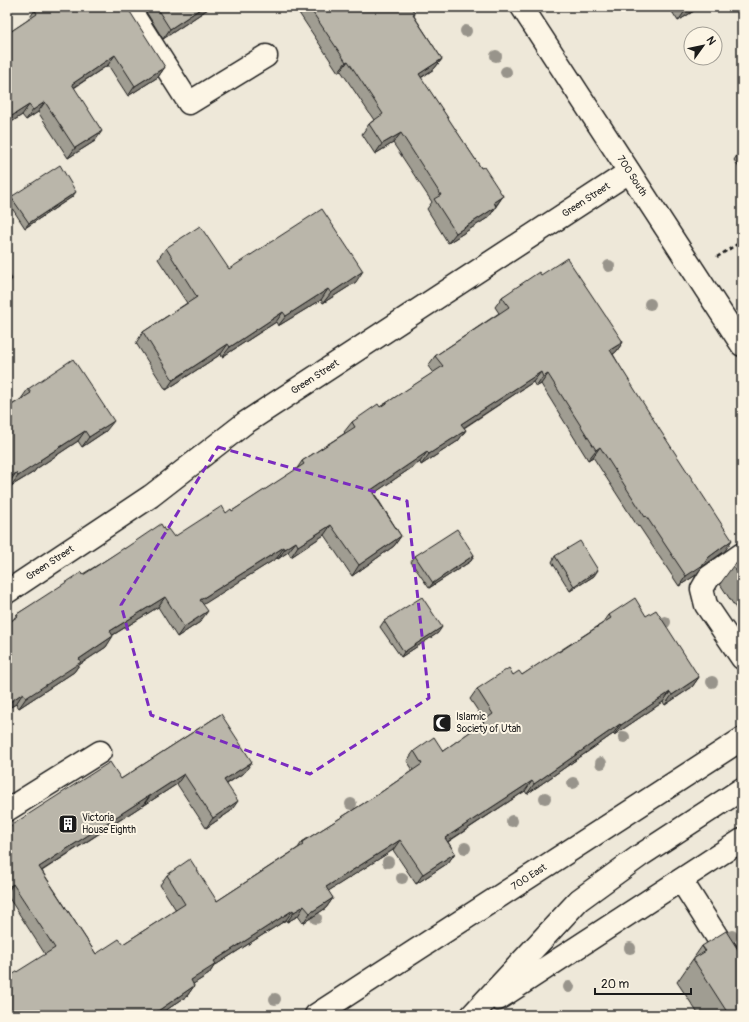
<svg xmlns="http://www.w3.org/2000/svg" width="749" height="1022" font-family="Pangolin,sans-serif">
	<rect width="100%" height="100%" fill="#eee8d9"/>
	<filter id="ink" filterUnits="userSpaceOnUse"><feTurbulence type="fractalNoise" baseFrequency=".025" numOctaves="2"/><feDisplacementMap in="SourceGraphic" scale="8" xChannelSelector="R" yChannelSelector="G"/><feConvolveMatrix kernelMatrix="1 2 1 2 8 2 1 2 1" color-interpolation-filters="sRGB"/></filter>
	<g filter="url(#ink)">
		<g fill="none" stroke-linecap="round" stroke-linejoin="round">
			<g stroke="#1c1c1c" stroke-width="25">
				<g id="minor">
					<polyline points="128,7 189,103 266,56"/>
					<polyline points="522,7 742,345"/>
					<polyline points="742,554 709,577 702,589 706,605 742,658"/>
					<polyline points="7,592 151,496 245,423 629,172"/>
					<polyline points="7,810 100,752"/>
					<polyline points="681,880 742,976"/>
				</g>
			</g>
			<g stroke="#1c1c1c" stroke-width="25">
				<g id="major">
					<polyline points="498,999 742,840"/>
					<polyline points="316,1015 742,739"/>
					<polyline points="472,1015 579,900 641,855 742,789"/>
				</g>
			</g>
			<polyline stroke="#1c1c1c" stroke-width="2.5" stroke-dasharray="4 3" stroke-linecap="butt" points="717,257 742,241"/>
			<use href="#minor" stroke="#fcf5e5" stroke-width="22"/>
			<use href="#major" stroke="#fcf5e5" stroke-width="22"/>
		</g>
		<g fill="#98948b">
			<circle cx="466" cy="31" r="6"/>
			<circle cx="496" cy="56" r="6"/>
			<circle cx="506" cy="72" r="6"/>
			<circle cx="609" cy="266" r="6"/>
			<circle cx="650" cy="304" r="6"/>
			<circle cx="665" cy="622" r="6"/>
			<circle cx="712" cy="682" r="6"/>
			<circle cx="624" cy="737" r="6"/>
			<circle cx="601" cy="763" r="6"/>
			<circle cx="573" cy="783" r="6"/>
			<circle cx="545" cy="798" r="6"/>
			<circle cx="351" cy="804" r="6"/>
			<circle cx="512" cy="821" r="6"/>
			<circle cx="465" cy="848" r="6"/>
			<circle cx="388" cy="862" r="6"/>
			<circle cx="402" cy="878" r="6"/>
			<circle cx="316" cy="918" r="6"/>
			<circle cx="732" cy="936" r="6"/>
			<circle cx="630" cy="948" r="6"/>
			<circle cx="569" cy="987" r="6"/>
			<circle cx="275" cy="999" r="6"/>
		</g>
		<g fill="#a09d92" stroke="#1c1c1c">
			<polygon points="143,7 211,7 163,39"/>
			<polygon points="295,7 411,7 415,14 414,16 442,59 434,69 421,78 481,168 503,196 489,217 448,243 427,209 432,202 393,143 375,154 362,134 369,124 374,120 341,71 338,72"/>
			<polygon points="669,7 700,7 678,21"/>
			<polygon points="35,10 165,67 158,77 128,96 108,65 74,88 95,141 68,158 38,112 26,120 22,115 7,125 7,34 28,20"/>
			<polygon points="741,149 742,149 742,172 734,160"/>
			<polygon points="11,197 72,197 25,228 8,202"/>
			<polygon points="166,248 229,269 356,282 323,303 321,300 278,326 276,322 222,357 221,354 166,390 136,343 143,332 187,303 158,259"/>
			<polygon points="541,275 623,342 616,352 613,354 725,551 702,567 696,575 679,586 639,526 638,527 593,457 588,460 541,384 536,387 533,382 464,428 466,430 458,441 421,465 420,462 374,493 401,536 394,546 352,576 324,535 291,557 288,552 278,559 277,558 203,604 200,622 177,637 158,607 113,635 106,647 79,665 74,672 19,708 16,704 7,709 7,624 13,620 17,614 124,549 165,531 174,537 226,513 232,511 296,470 302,461 345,433 344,432 352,422 380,407 433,373 428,366 435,356 499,313 495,307 502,297"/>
			<polygon points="28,389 106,431 82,447 78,441 36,469 34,472 11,486 9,483 7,485 7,408 21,399"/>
			<polygon points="474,555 471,561 429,588 411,562 415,556"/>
			<polygon points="555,556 594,576 570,591 552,562"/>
			<polygon points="742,560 742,610 740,607 737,610 720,584 733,566"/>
			<polygon points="609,615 646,616 699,677 692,687 665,705 663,702 614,735 613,734 527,794 525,791 448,842 455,853 448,863 416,884 393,850 328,891 333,898 326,908 303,923 298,916 287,922 286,920 214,966 209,974 193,984 194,986 187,996 159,1015 7,1015 45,954 7,895 7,828 121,779 221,714 245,772 227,784 231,811 206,828 177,784 143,806 143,805 42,871 96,954 123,944 176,910 160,885 167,875 217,901 298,848 302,842 377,795 413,770 407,761 414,751 443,751 480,725 484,720 470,699 477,689 513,675 522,675 603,623"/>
			<polygon points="384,621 438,633 401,657 380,627"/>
			<polygon points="702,946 742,1015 699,1015 677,982"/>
		</g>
		<g fill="#827f77" stroke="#1c1c1c">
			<polygon points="203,7 211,7 163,39 170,29"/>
			<polygon points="691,7 700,7 678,21 685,11"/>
			<polygon points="115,55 108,65 64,94 72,84"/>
			<polygon points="442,59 434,69 411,84 419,74"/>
			<polygon points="348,61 341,71 338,72 346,62"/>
			<polygon points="165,67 158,77 128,96 135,86"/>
			<polygon points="45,102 38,112 26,120 33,110"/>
			<polygon points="29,105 22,115 7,125 7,119"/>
			<polygon points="102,131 95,141 68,158 75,148"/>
			<polygon points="401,133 393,143 375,154 382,144"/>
			<polygon points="76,192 72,197 25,228 29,223"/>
			<polygon points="503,196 496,206 494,202"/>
			<polygon points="496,207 489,217 448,243 456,233"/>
			<polygon points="363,271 356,282 323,303 331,293"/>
			<polygon points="12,279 8,284 7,285 7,282"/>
			<polygon points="328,289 321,300 278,326 286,316"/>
			<polygon points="283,312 276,322 222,357 230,347"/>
			<polygon points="623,342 616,352 603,361 610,350"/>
			<polygon points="228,344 221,354 166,390 173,380"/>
			<polygon points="541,372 533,382 454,434 461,424"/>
			<polygon points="548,374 541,384 536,387 543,377"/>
			<polygon points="114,421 106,431 82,447 89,437"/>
			<polygon points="466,430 458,441 421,465 429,454"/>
			<polygon points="85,431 78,441 36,469 34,472 11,486 18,476 40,460"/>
			<polygon points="600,447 593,457 588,460 596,450"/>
			<polygon points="427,452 420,462 364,500 371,490"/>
			<polygon points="16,473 9,483 7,485 7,479"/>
			<polygon points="331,525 324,535 291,557 298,546"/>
			<polygon points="401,536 394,546 352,576 359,565"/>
			<polygon points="732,540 725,551 702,567 696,575 679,586 686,576 709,557"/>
			<polygon points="296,542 288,552 278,559 285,549"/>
			<polygon points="284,547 277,558 193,611 200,600"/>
			<polygon points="474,555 471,561 429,588 433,583"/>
			<polygon points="598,570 594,576 570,591 574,586"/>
			<polygon points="165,597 158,607 103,641 110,631"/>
			<polygon points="742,602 742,605 737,610"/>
			<polygon points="208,611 200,622 177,637 184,627"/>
			<polygon points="442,627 438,633 401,657 404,652"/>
			<polygon points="113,636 106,647 79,665 74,672 19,708 26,698 79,659"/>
			<polygon points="699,677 692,687 665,705 672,695"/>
			<polygon points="670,692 663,702 614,735 621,725"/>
			<polygon points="23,693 16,704 7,709 7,704"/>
			<polygon points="620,724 613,734 527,794 534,784"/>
			<polygon points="252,762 245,772 217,790 224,780"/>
			<polygon points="184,774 177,784 143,806 150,796"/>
			<polygon points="532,781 525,791 438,848 445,838"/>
			<polygon points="150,795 143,805 32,877 39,867"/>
			<polygon points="238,801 231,811 206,828 213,818"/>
			<polygon points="400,840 393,850 319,897 326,887"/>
			<polygon points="455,853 448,863 416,884 423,874"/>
			<polygon points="13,884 7,893 7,888"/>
			<polygon points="333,898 326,908 303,923 310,913"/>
			<polygon points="304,906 298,916 287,922 294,912"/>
			<polygon points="293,910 286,920 214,966 209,974 184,990 191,980 214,961"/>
			<polygon points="194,986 187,996 159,1015 152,1015"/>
		</g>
		<g fill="#bab6aa" stroke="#1c1c1c">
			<polygon points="39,7 127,7 165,67 135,86 115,55 72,84 102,131 75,148 45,102 33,110 29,105 7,119 7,34 37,14 35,10"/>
			<polygon points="156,7 203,7 170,29"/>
			<polygon points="309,7 411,7 415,14 413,15 442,59 419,74 481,168 484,167 503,196 494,202 496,207 456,233 434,199 441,195 401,133 382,144 369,124 383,114 348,61 346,62"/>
			<polygon points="682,7 691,7 685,11"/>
			<polygon points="60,165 76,192 29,223 11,197"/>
			<polygon points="322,209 363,271 331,293 328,289 286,316 283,312 230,347 228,344 173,380 143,332 197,297 166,248 200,226 229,269"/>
			<polygon points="567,258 623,342 610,350 660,430 732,540 709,557 703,565 686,576 646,516 645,517 600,447 596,450 548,374 543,377 541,372 461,424 466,430 429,454 427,452 371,490 401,536 359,565 331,525 298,546 296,542 285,549 284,547 200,600 208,611 184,627 165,597 110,631 113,636 79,659 81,662 26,698 23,693 7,704 7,624 18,616 17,614 82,572 83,575 124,548 124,549 161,524 165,531 168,529 174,537 222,506 226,513 231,509 232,511 304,464 302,461 355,427 352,422 378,404 380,407 443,366 435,356 509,307 502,297 539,272 541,275"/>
			<polygon points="7,271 12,279 7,282"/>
			<polygon points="73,359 114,421 89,437 85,431 40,460 41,461 18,476 16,473 7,479 7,408 31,393 28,389"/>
			<polygon points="457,529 474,555 433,583 415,556"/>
			<polygon points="580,541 598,570 574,586 555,556"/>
			<polygon points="742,560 742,580 733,566"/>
			<polygon points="422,597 442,627 404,652 384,621"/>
			<polygon points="635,598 646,616 656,610 699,677 672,695 670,692 621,725 620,724 534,784 532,781 445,838 455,853 423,874 400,840 326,887 333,898 310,913 304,906 294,912 293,910 214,961 216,964 191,980 194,986 152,1015 7,1015 7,978 55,948 13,884 7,888 7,828 110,762 121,779 221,714 252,762 224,780 238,801 213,818 184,774 150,796 150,795 39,867 96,954 119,939 123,944 185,904 167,875 190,859 217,901 303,845 302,842 377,795 422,764 414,751 434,737 443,751 484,722 483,721 493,714 477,689 509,668 513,675 519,671 522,675 558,651 559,652 611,618 609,615"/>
			<polygon points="726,931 742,956 742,1015 729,1015 693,959 706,951 702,946"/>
		</g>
	</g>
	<path fill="none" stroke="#7b2cbf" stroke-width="3" stroke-dasharray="8 5" stroke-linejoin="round" d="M218,447L407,501L429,698L310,774L151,715L121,605Z"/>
	<defs>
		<g id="mosque-square" transform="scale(1)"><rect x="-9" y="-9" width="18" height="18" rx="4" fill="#1c1c1c" stroke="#fcf5e5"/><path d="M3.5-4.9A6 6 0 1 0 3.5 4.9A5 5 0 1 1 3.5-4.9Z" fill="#fff"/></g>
		<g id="building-square" transform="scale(1)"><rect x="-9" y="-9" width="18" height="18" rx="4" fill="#1c1c1c" stroke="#fcf5e5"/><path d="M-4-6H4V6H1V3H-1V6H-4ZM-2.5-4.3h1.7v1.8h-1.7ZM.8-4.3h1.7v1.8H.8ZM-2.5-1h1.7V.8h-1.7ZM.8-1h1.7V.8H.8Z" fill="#fff"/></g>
	</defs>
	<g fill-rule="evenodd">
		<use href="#mosque-square" x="442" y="723"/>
		<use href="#building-square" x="68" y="824"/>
	</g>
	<g text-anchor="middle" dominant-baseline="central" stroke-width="4" stroke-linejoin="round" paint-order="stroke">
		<g font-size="10" fill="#1c1c1c" stroke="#fcf5e5">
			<text transform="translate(632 176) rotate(57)">700 South</text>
			<text transform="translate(586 200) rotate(-33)">Green Street</text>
			<text transform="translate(315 377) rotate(-33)">Green Street</text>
			<text transform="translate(50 563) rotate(-33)">Green Street</text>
			<text transform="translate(529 877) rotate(-33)">700 East</text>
		</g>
		<g font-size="10" fill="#1c1c1c" stroke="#fcf5e5" text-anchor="start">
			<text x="456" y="717">Islamic<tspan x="456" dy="12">Society of Utah</tspan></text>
			<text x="82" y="818">Victoria<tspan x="82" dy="12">House Eighth</tspan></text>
		</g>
	</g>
	<rect width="749" height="1022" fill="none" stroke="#fcf5e5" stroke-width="24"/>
	<rect x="12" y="12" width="725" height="998" fill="none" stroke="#1c1c1c" stroke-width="1.5" filter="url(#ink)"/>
	<g transform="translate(703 46) rotate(57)"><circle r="19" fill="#fcf5e5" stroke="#a29e95"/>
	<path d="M0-3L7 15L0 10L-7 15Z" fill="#1c1c1c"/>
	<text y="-6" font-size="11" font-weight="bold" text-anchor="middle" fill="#1c1c1c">N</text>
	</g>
	<path d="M595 988v6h96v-6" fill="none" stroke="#1c1c1c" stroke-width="2"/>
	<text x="601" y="988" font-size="12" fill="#1c1c1c" stroke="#fcf5e5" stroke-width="3" paint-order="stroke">20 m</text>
</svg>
